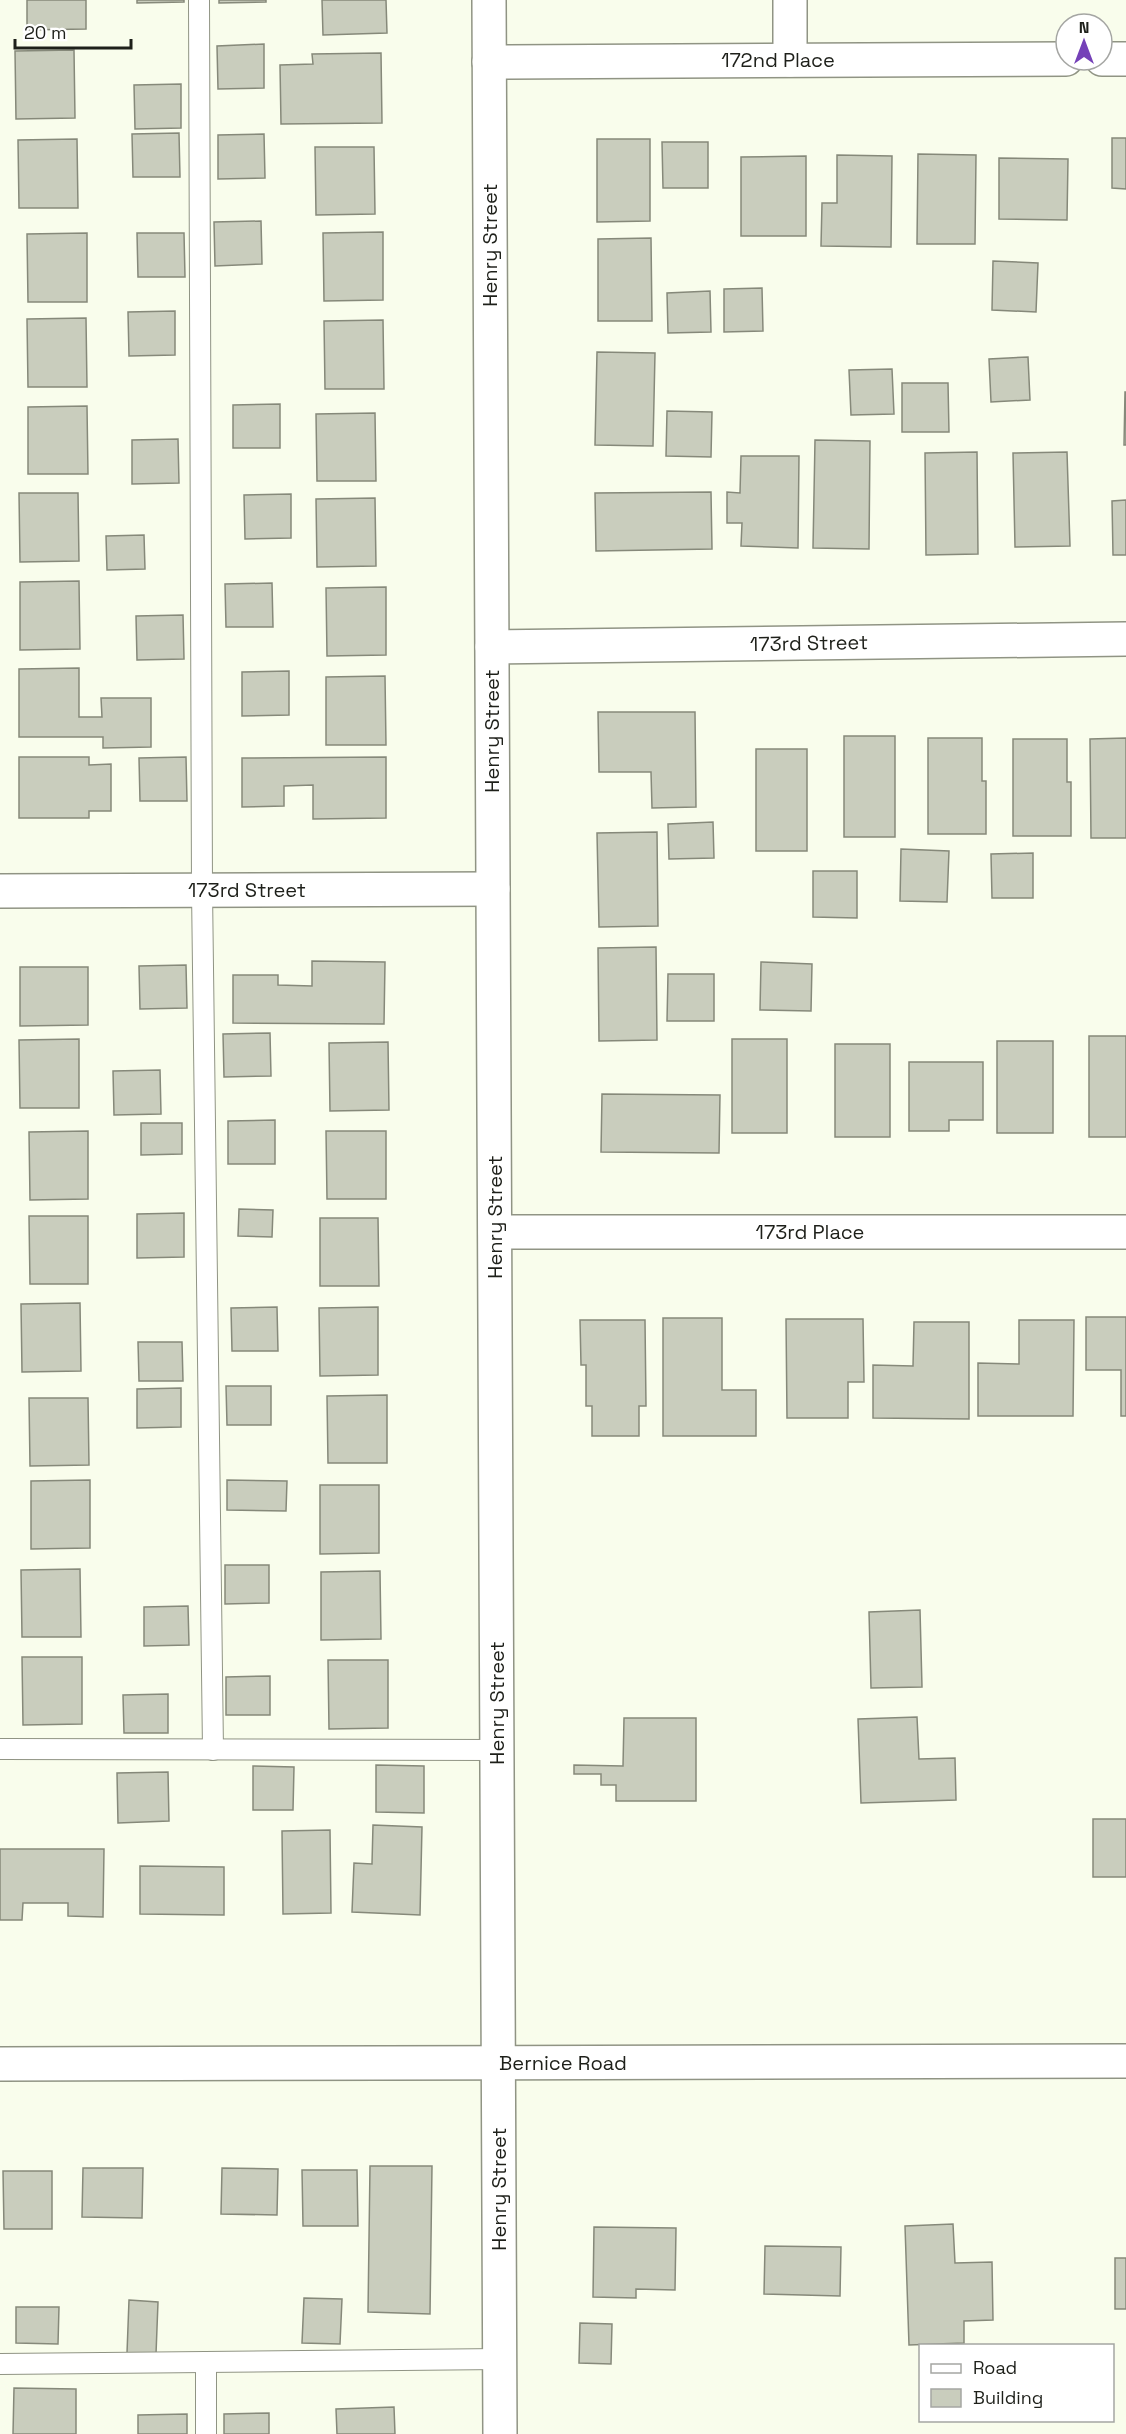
<svg xmlns="http://www.w3.org/2000/svg" width="1126" height="2434" font-family="'Space Grotesk',sans-serif">
	<rect width="100%" height="100%" fill="#f9fdec"/>
	<g fill="#c9cdbd" stroke="#86897a" stroke-width="1.5">
		<polygon points="27,0 86,0 86,29 27,30"/>
		<polygon points="137,0 184,0 184,2 137,3"/>
		<polygon points="219,0 266,0 266,2 219,3"/>
		<polygon points="322,0 386,0 387,33 323,35"/>
		<polygon points="264,44 264,88 218,89 217,46"/>
		<polygon points="74,50 75,118 16,119 15,51"/>
		<polygon points="381,53 382,123 281,124 280,65 313,64 312,54"/>
		<polygon points="181,84 181,128 135,129 134,85"/>
		<polygon points="179,133 180,177 133,177 132,134"/>
		<polygon points="264,134 265,178 218,179 218,135"/>
		<polygon points="1112,138 1126,138 1126,189 1112,188"/>
		<polygon points="77,139 78,208 19,208 18,140"/>
		<polygon points="597,139 650,139 650,221 597,222"/>
		<polygon points="662,142 708,142 708,188 663,188"/>
		<polygon points="315,147 374,147 375,214 316,215"/>
		<polygon points="918,154 976,155 975,244 917,244"/>
		<polygon points="837,155 892,156 891,247 821,246 822,203 837,203"/>
		<polygon points="806,156 806,236 741,236 741,157"/>
		<polygon points="999,158 1068,159 1067,220 999,219"/>
		<polygon points="261,221 262,264 215,266 214,222"/>
		<polygon points="383,232 383,300 324,301 323,233"/>
		<polygon points="87,233 87,302 28,302 27,234"/>
		<polygon points="137,233 184,233 185,277 138,277"/>
		<polygon points="651,238 652,321 598,321 598,239"/>
		<polygon points="993,261 1038,263 1036,312 992,310"/>
		<polygon points="762,288 763,331 724,332 724,289"/>
		<polygon points="710,291 711,332 668,333 667,293"/>
		<polygon points="175,311 175,355 129,356 128,312"/>
		<polygon points="86,318 87,387 28,387 27,319"/>
		<polygon points="383,320 384,389 325,389 324,321"/>
		<polygon points="597,352 655,353 653,446 595,445"/>
		<polygon points="1028,357 1030,400 991,402 989,359"/>
		<polygon points="892,369 894,414 851,415 849,370"/>
		<polygon points="902,383 948,383 949,432 902,432"/>
		<polygon points="1125,392 1126,392 1126,445 1124,445"/>
		<polygon points="280,404 280,448 233,448 233,405"/>
		<polygon points="87,406 88,474 28,474 28,407"/>
		<polygon points="667,411 712,412 711,457 666,456"/>
		<polygon points="375,413 376,481 317,481 316,414"/>
		<polygon points="178,439 179,483 132,484 132,440"/>
		<polygon points="815,440 870,441 869,549 813,548"/>
		<polygon points="977,452 978,554 926,555 925,453"/>
		<polygon points="1067,452 1070,546 1015,547 1013,453"/>
		<polygon points="741,456 799,456 798,548 741,546 742,523 727,523 727,492 740,493"/>
		<polygon points="711,492 712,549 596,551 595,493"/>
		<polygon points="19,493 78,493 79,561 20,562"/>
		<polygon points="291,494 291,538 245,539 244,495"/>
		<polygon points="375,498 376,566 317,567 316,499"/>
		<polygon points="1126,500 1126,555 1113,555 1112,501"/>
		<polygon points="144,535 145,569 107,570 106,536"/>
		<polygon points="79,581 80,649 20,650 20,582"/>
		<polygon points="272,583 273,627 226,627 225,584"/>
		<polygon points="386,587 386,655 327,656 326,588"/>
		<polygon points="183,615 184,659 137,660 136,616"/>
		<polygon points="79,668 79,717 102,717 101,698 151,698 151,747 103,748 103,737 19,737 19,669"/>
		<polygon points="289,671 289,715 242,716 242,672"/>
		<polygon points="385,676 386,745 326,745 326,677"/>
		<polygon points="598,712 695,712 696,807 652,808 651,772 599,772"/>
		<rect x="844" y="736" width="51" height="101"/>
		<polygon points="928,738 982,738 982,781 986,781 986,834 928,834"/>
		<polygon points="1126,738 1126,838 1091,838 1090,739"/>
		<polygon points="1013,739 1067,739 1067,782 1071,782 1071,836 1013,836"/>
		<rect x="756" y="749" width="51" height="102"/>
		<polygon points="19,757 89,757 89,765 111,764 111,811 89,811 89,818 19,818"/>
		<polygon points="186,757 187,801 140,801 139,758"/>
		<polygon points="386,757 386,818 313,819 313,785 284,786 284,806 242,807 242,758"/>
		<polygon points="713,822 714,858 669,859 668,824"/>
		<polygon points="657,832 658,926 599,927 597,833"/>
		<polygon points="901,849 949,851 947,902 900,901"/>
		<polygon points="1033,853 1033,898 992,898 991,854"/>
		<polygon points="813,871 857,871 857,918 813,917"/>
		<polygon points="656,947 657,1040 599,1041 598,948"/>
		<polygon points="312,961 385,962 384,1024 233,1023 233,975 278,975 278,985 312,986"/>
		<polygon points="761,962 812,964 811,1011 760,1010"/>
		<polygon points="186,965 187,1008 140,1009 139,966"/>
		<polygon points="20,967 88,967 88,1025 20,1026"/>
		<polygon points="668,974 714,974 714,1021 667,1021"/>
		<polygon points="270,1033 271,1076 224,1077 223,1034"/>
		<rect x="1089" y="1036" width="37" height="101"/>
		<polygon points="79,1039 79,1108 20,1108 19,1040"/>
		<rect x="732" y="1039" width="55" height="94"/>
		<rect x="997" y="1041" width="56" height="92"/>
		<polygon points="388,1042 389,1110 330,1111 329,1043"/>
		<rect x="835" y="1044" width="55" height="93"/>
		<polygon points="909,1062 983,1062 983,1120 949,1120 949,1131 909,1131"/>
		<polygon points="160,1070 161,1114 114,1115 113,1071"/>
		<polygon points="602,1094 720,1095 719,1153 601,1152"/>
		<polygon points="275,1120 275,1164 228,1164 228,1121"/>
		<polygon points="141,1123 182,1123 182,1154 141,1155"/>
		<polygon points="88,1131 88,1199 30,1200 29,1132"/>
		<polygon points="326,1131 386,1131 386,1199 327,1199"/>
		<polygon points="239,1209 273,1210 272,1237 238,1236"/>
		<polygon points="184,1213 184,1257 137,1258 137,1214"/>
		<polygon points="29,1216 88,1216 88,1284 30,1284"/>
		<polygon points="320,1218 378,1218 379,1286 320,1286"/>
		<polygon points="80,1303 81,1371 22,1372 21,1304"/>
		<polygon points="277,1307 278,1351 232,1351 231,1308"/>
		<polygon points="378,1307 378,1375 320,1376 319,1308"/>
		<polygon points="1086,1317 1126,1317 1126,1416 1121,1416 1121,1370 1086,1370"/>
		<polygon points="663,1318 722,1318 722,1390 756,1390 756,1436 663,1436"/>
		<polygon points="786,1319 863,1319 864,1382 848,1382 848,1418 787,1418"/>
		<polygon points="580,1320 645,1320 646,1406 639,1406 639,1436 592,1436 592,1406 586,1406 586,1365 581,1365"/>
		<polygon points="1019,1320 1074,1320 1073,1416 978,1416 978,1363 1019,1364"/>
		<polygon points="914,1322 969,1322 969,1419 873,1418 873,1365 913,1366"/>
		<polygon points="138,1342 182,1342 183,1381 139,1381"/>
		<polygon points="226,1386 271,1386 271,1425 227,1425"/>
		<polygon points="181,1388 181,1427 137,1428 137,1389"/>
		<polygon points="387,1395 387,1463 328,1463 327,1396"/>
		<polygon points="29,1398 88,1398 89,1465 30,1466"/>
		<polygon points="90,1480 90,1548 31,1549 31,1481"/>
		<polygon points="227,1480 287,1481 286,1511 227,1510"/>
		<polygon points="320,1485 379,1485 379,1553 320,1554"/>
		<polygon points="225,1565 269,1565 269,1603 225,1604"/>
		<polygon points="80,1569 81,1637 22,1637 21,1570"/>
		<polygon points="380,1571 381,1639 321,1640 321,1572"/>
		<polygon points="188,1606 189,1645 144,1646 144,1607"/>
		<polygon points="920,1610 922,1687 871,1688 869,1612"/>
		<polygon points="22,1657 82,1657 82,1724 23,1725"/>
		<polygon points="328,1660 388,1660 388,1728 329,1729"/>
		<polygon points="270,1676 270,1715 226,1715 226,1677"/>
		<polygon points="168,1694 168,1733 124,1733 123,1695"/>
		<polygon points="917,1717 919,1759 955,1758 956,1800 861,1803 858,1719"/>
		<polygon points="624,1718 696,1718 696,1801 616,1801 616,1785 601,1785 601,1774 574,1774 574,1765 623,1766"/>
		<polygon points="376,1765 424,1766 424,1813 376,1812"/>
		<polygon points="253,1766 294,1767 293,1810 253,1810"/>
		<polygon points="168,1772 169,1821 118,1823 117,1773"/>
		<rect x="1093" y="1819" width="33" height="58"/>
		<polygon points="373,1825 422,1827 420,1915 352,1912 354,1863 372,1864"/>
		<polygon points="330,1830 331,1913 283,1914 282,1831"/>
		<polygon points="0,1849 104,1849 103,1917 68,1916 68,1903 23,1903 22,1920 0,1920"/>
		<polygon points="140,1866 224,1867 224,1915 140,1914"/>
		<polygon points="370,2166 432,2166 430,2314 368,2312"/>
		<polygon points="83,2168 143,2168 142,2218 82,2217"/>
		<polygon points="222,2168 278,2169 277,2215 221,2214"/>
		<polygon points="302,2170 357,2170 358,2226 303,2226"/>
		<polygon points="3,2171 52,2171 52,2229 4,2229"/>
		<polygon points="953,2224 955,2263 992,2262 993,2320 964,2321 964,2343 909,2345 905,2226"/>
		<polygon points="594,2227 676,2228 675,2290 636,2289 636,2298 593,2297"/>
		<polygon points="765,2246 841,2247 840,2296 764,2294"/>
		<rect x="1115" y="2258" width="11" height="51"/>
		<polygon points="304,2298 342,2299 340,2344 302,2343"/>
		<polygon points="129,2300 158,2302 156,2354 127,2353"/>
		<polygon points="16,2307 59,2307 58,2344 16,2343"/>
		<polygon points="580,2323 612,2324 611,2364 579,2363"/>
		<polygon points="14,2388 76,2389 76,2434 13,2434"/>
		<polygon points="394,2407 395,2434 337,2434 336,2409"/>
		<polygon points="269,2413 269,2434 224,2434 224,2414"/>
		<polygon points="187,2414 187,2434 138,2434 138,2415"/>
	</g>
	<g fill="none" stroke-linecap="round" stroke-linejoin="round">
		<g stroke="#909484" stroke-width="22">
			<g id="service">
				<polyline points="199,0 202,890 213,1750"/>
				<polyline points="0,1749 497,1750"/>
				<polyline points="206,2362 206,2434"/>
				<polyline points="0,2364 500,2359"/>
			</g>
		</g>
		<g stroke="#909484" stroke-width="36">
			<g id="minor">
				<polyline points="489,0 500,2434"/>
				<polyline points="790,0 790,60"/>
				<polyline points="1102,59 1126,59"/>
				<polyline points="489,62 1066,59"/>
				<polyline points="492,647 1126,639"/>
				<polyline points="0,891 493,889"/>
				<polyline points="495,1232 1126,1232"/>
			</g>
		</g>
		<g stroke="#909484" stroke-width="36">
			<polyline id="tertiary" points="0,2064 1126,2061"/>
		</g>
		<use href="#service" stroke="#fff" stroke-width="20"/>
		<use href="#minor" stroke="#fff" stroke-width="33"/>
		<use href="#tertiary" stroke="#fff" stroke-width="33"/>
	</g>
	<g text-anchor="middle" dominant-baseline="central" stroke-width="4.5" stroke-linejoin="round" paint-order="stroke">
		<g font-size="20" fill="#1e201a" stroke="#fff">
			<text x="778" y="60">172nd Place</text>
			<text transform="translate(490 245) rotate(-90)">Henry Street</text>
			<text transform="translate(809 643) rotate(-1)">173rd Street</text>
			<text transform="translate(492 731) rotate(-90)">Henry Street</text>
			<text x="247" y="890">173rd Street</text>
			<text transform="translate(495 1217) rotate(-90)">Henry Street</text>
			<text x="810" y="1232">173rd Place</text>
			<text transform="translate(497 1703) rotate(-90)">Henry Street</text>
			<text x="563" y="2063">Bernice Road</text>
			<text transform="translate(499 2189) rotate(-90)">Henry Street</text>
		</g>
	</g>
	<rect x="919" y="2344" width="195" height="78" fill="#ffffff" stroke="#a5a6a3" stroke-width="1.5"/>
	<rect x="931" y="2364" width="30" height="9" fill="#ffffff" stroke="#a5a6a3" stroke-width="1.5"/>
	<text x="973" y="2374" font-size="18" fill="#1e201a">Road</text>
	<rect x="931" y="2389" width="30" height="18" fill="#c9cdbd" stroke="#a5a6a3" stroke-width="1.5"/>
	<text x="973" y="2404" font-size="18" fill="#1e201a">Building</text>
	<g transform="translate(1084 42)"><circle r="28" fill="#ffffff" stroke="#a5a6a3" stroke-width="1.5"/>
	<path d="M0-4.5L10 22L0 15L-10 22Z" fill="#7541b8"/>
	<text y="-9" font-size="16" font-weight="bold" text-anchor="middle" fill="#1e201a">N</text>
	</g>
	<path d="M15 39v9h116v-9" fill="none" stroke="#1e201a" stroke-width="3"/>
	<text x="24" y="39" font-size="18" fill="#1e201a" stroke="#ffffff" stroke-width="4.5" paint-order="stroke">20 m</text>
</svg>
